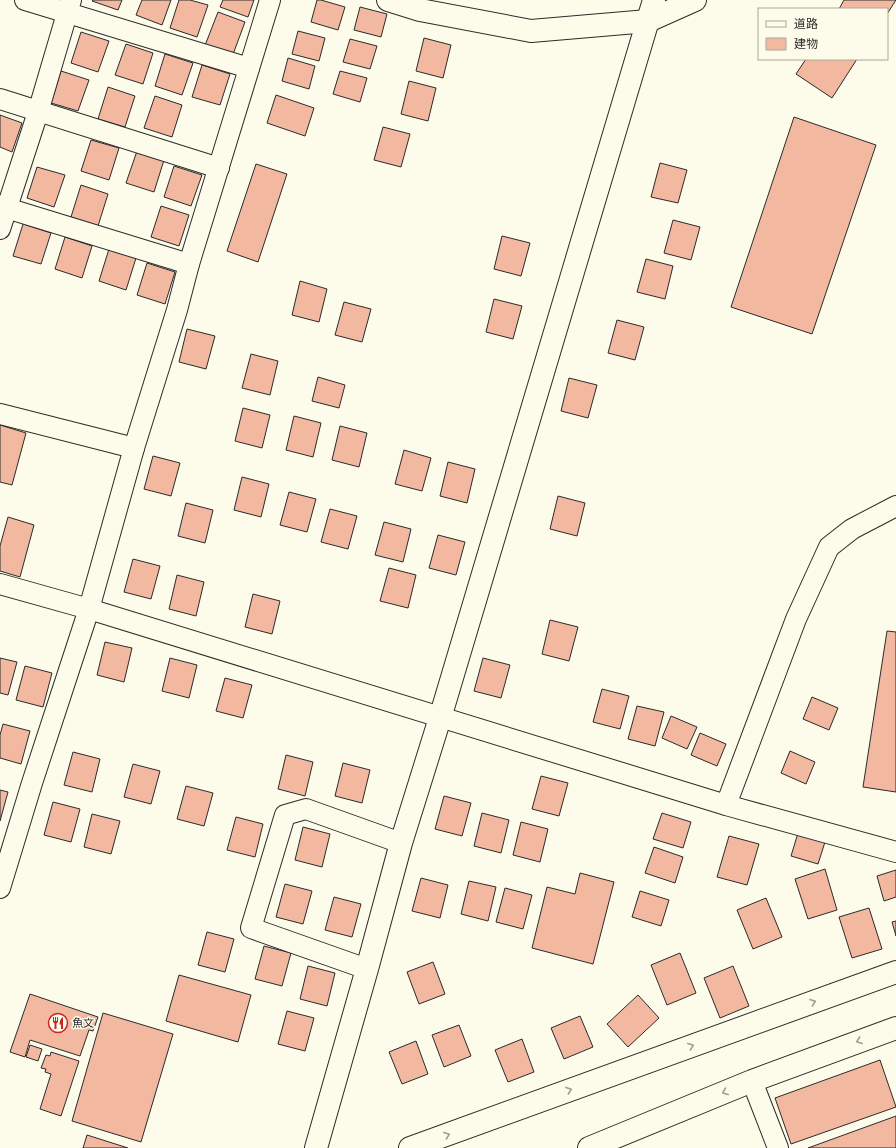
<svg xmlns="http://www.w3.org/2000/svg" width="896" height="1148" font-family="Mulish,'Noto Sans JP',sans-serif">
	<rect width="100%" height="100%" fill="#fdfbea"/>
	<g fill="#f2b8a0" stroke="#2b2b2b">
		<polygon points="93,0 122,0 118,10 92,1"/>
		<polygon points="142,0 171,0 162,25 136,15"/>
		<polygon points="179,0 190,0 208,5 197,37 170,28"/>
		<polygon points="223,0 254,0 248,17 220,7"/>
		<polygon points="317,0 321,0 345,7 338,30 311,22"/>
		<polygon points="844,0 896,0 887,14 887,9 839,9"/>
		<polygon points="360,7 387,14 381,37 354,30"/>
		<polygon points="218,12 245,22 232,57 204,48"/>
		<polygon points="298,31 325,38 319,61 292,54"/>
		<polygon points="81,32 109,41 98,72 71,63"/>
		<polygon points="424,38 451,45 443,78 416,71"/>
		<polygon points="350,39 377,46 370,69 343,62"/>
		<polygon points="126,44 153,53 143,84 115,75"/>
		<polygon points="165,54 193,63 182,95 155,86"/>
		<polygon points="288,58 315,66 309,89 282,81"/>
		<polygon points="806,59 857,59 832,98 796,74"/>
		<polygon points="202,65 230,74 220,105 192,97"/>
		<polygon points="61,71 89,80 78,111 51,103"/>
		<polygon points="340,71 367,78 360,102 333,94"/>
		<polygon points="409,81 436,88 428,121 401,114"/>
		<polygon points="108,87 135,96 125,127 98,119"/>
		<polygon points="276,95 314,108 305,136 267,123"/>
		<polygon points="155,96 182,105 172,137 144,128"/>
		<polygon points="0,115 22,123 12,152 0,147"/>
		<polygon points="794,117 876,145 812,334 731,307"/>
		<polygon points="383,127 410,134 401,167 374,160"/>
		<polygon points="91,140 119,148 109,180 81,171"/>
		<polygon points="137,151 164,160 154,192 126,183"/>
		<polygon points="660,163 687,170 678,203 651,197"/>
		<polygon points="256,164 287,174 258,262 227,251"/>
		<polygon points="174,166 202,175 191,206 164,197"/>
		<polygon points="37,167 65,175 54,207 27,198"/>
		<polygon points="81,185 108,194 98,226 71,217"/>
		<polygon points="161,206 189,215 179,246 151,237"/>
		<polygon points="673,220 700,227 691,260 664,253"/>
		<polygon points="23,224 51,233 41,264 13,256"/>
		<polygon points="502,236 530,243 521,276 494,269"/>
		<polygon points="65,237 92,246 82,278 55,269"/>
		<polygon points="109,249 136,258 126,290 99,281"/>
		<polygon points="646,259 673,266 665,299 637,292"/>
		<polygon points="147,263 175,272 165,304 137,295"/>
		<polygon points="300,281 327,289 319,322 292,315"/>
		<polygon points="494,299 522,306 513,339 486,332"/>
		<polygon points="344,302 371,309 362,342 335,335"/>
		<polygon points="617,320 644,327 635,360 608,353"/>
		<polygon points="187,329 215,336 206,369 179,362"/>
		<polygon points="251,354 278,361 270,395 242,388"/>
		<polygon points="318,377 345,385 339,408 312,401"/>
		<polygon points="569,378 597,385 588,418 561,411"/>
		<polygon points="243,408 270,415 262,448 235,441"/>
		<polygon points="294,416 321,423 313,457 286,450"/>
		<polygon points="0,425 26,433 12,485 0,482"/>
		<polygon points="340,426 367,433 359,467 332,460"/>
		<polygon points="404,450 431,458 422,491 395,484"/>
		<polygon points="153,456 180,463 171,496 144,489"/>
		<polygon points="448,462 475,469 467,503 440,496"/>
		<polygon points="242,477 269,484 261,517 234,510"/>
		<polygon points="289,492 316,499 307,532 280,525"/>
		<polygon points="558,496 585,503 577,536 550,529"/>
		<polygon points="186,503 213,510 205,543 178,536"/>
		<polygon points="330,509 357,516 348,549 321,542"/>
		<polygon points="8,517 34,525 20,577 0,571 0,546"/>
		<polygon points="384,522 411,529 403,562 375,555"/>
		<polygon points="438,535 465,542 456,575 429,568"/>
		<polygon points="133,559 160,566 151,599 124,592"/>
		<polygon points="389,568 416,575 408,608 380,601"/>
		<polygon points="177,575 204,582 196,616 169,609"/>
		<polygon points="253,594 280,601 272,634 245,627"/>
		<polygon points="550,620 578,627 569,661 542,654"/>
		<polygon points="887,631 896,632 896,792 863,787"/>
		<polygon points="105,642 132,648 124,682 97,675"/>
		<polygon points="0,658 17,662 8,695 0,693"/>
		<polygon points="170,658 197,665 189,698 162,691"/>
		<polygon points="483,658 510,665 501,698 474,691"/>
		<polygon points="25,666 52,673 43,707 16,700"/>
		<polygon points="225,678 252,685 243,718 216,711"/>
		<polygon points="602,689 629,696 620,729 593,722"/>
		<polygon points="812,697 838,708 829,730 803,719"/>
		<polygon points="637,706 664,712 655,746 628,739"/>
		<polygon points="671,716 697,727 687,749 662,738"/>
		<polygon points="3,724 30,731 21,764 0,758 0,735"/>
		<polygon points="700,733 726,744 717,766 691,755"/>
		<polygon points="790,751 815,762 806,784 781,773"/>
		<polygon points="73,752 100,759 92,792 64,785"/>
		<polygon points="286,755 313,762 305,796 278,789"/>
		<polygon points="343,763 370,770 362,803 335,796"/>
		<polygon points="133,764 160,771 151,804 124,797"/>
		<polygon points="541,776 568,783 559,816 532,809"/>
		<polygon points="186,786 213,793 204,826 177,819"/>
		<polygon points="0,790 8,792 0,821"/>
		<polygon points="444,796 471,803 462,836 435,829"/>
		<polygon points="53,802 80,809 71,842 44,835"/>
		<polygon points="482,813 509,820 501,853 474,846"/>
		<polygon points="662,813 691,822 683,848 653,839"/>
		<polygon points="92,814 120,821 111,854 84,847"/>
		<polygon points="236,817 263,824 255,857 227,850"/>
		<polygon points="521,822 548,829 540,862 513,855"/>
		<polygon points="303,827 330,834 322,867 295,860"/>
		<polygon points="798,833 825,842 818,864 791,856"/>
		<polygon points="729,836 759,844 747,885 717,877"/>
		<polygon points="654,847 683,857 675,883 645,873"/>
		<polygon points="825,869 837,910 808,919 795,879"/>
		<polygon points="896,870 896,897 884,901 877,876"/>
		<polygon points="580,873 614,882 593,964 532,948 547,887 575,894"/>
		<polygon points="421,878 448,885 440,918 412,911"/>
		<polygon points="469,881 496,887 488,921 461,914"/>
		<polygon points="285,884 312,891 303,924 276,917"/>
		<polygon points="505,888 532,895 523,929 496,922"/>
		<polygon points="640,891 669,900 661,926 632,917"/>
		<polygon points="334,897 361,904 352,937 325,930"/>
		<polygon points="766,898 782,937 753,949 737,910"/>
		<polygon points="869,908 882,949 852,958 839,917"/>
		<polygon points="896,921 896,936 892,922"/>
		<polygon points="207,932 234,939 225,972 198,965"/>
		<polygon points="264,946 291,953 282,986 255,979"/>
		<polygon points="680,953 696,993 667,1005 651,965"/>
		<polygon points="433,962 445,994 419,1004 407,972"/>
		<polygon points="308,966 335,973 327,1006 300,999"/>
		<polygon points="733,966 749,1006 720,1018 704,978"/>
		<polygon points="179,975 251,995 238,1042 166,1021"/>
		<polygon points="30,994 98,1017 93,1031 89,1030 80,1056 30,1040 25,1057 10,1052"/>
		<polygon points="638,995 659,1018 628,1047 607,1024"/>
		<polygon points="287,1011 314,1018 305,1051 278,1044"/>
		<polygon points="103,1013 173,1034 141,1142 72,1121"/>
		<polygon points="580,1016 593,1047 564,1059 551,1028"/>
		<polygon points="459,1025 471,1056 444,1067 432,1035"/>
		<polygon points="522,1039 534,1072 508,1082 495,1050"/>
		<polygon points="416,1041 428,1074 402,1084 389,1052"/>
		<polygon points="30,1045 42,1049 38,1061 26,1057"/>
		<polygon points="51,1052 79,1061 61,1116 40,1109 51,1074 45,1072 46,1069 41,1068 46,1055 50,1056"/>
		<polygon points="880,1060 896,1107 791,1144 775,1098"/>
		<polygon points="896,1116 896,1148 808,1148"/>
		<polygon points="87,1135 128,1148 83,1148"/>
	</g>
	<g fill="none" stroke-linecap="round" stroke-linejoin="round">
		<g stroke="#2b2b2b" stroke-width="22">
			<g id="street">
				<polyline points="25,0 249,68"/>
				<polyline points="0,99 219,168"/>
				<polyline points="0,206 189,264"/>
				<polyline points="0,229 38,112 71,0"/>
				<polyline points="0,414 134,448"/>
				<polyline points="0,584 89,609 726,805 896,852"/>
				<polyline points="726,805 796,619 829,547 852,529 896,506"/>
				<polyline points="0,888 32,783 89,609 134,448 177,310 189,264 270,0"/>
				<polyline points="367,969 251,928 285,815 306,809 401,843"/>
				<polyline points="752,1081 778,1148"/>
			</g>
		</g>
		<g stroke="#2b2b2b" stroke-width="24">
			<g id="secondary">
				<polyline points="388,0 420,10 531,31 648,21 695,0"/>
				<polyline points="316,1148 367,969 401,843 440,718 654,0"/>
				<polyline points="410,1148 896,972"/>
				<polyline points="589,1148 752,1081 896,1028"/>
			</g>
		</g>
		<use href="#street" stroke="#fdfbea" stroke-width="20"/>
		<use href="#secondary" stroke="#fdfbea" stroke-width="22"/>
	</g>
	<defs><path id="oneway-chevron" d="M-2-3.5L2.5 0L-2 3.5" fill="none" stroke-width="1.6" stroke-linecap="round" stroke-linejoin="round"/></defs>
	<g stroke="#9e9d94">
		<use href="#oneway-chevron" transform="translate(813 1002) rotate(-20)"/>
		<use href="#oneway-chevron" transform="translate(859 1041) rotate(160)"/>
		<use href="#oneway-chevron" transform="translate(691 1046) rotate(-20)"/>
		<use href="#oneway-chevron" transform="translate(569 1090) rotate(-20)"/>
		<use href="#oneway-chevron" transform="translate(725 1092) rotate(158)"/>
		<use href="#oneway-chevron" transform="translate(447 1135) rotate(-20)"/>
	</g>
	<defs>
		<g id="restaurant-ring" transform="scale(1)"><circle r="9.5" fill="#fdfbea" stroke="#c62828" stroke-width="1.5"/><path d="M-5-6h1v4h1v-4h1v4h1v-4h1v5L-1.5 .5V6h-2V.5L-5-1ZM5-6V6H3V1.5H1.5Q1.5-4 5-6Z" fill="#c62828"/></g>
	</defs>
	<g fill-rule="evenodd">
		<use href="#restaurant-ring" x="58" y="1023"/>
	</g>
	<g text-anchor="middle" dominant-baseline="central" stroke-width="3" stroke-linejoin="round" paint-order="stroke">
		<g font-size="11" fill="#2b2b2b" stroke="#fdfbea" text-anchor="start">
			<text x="72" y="1023">魚文</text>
		</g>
	</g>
	<rect x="758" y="8" width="130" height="52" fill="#fdfbea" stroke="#a9a89e"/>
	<rect x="766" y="21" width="20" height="6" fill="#fdfbea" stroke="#a9a89e"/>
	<text x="794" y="28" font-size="12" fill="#2b2b2b">道路</text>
	<rect x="766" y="38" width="20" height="12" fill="#f2b8a0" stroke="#a9a89e"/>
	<text x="794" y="48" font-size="12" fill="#2b2b2b">建物</text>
</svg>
